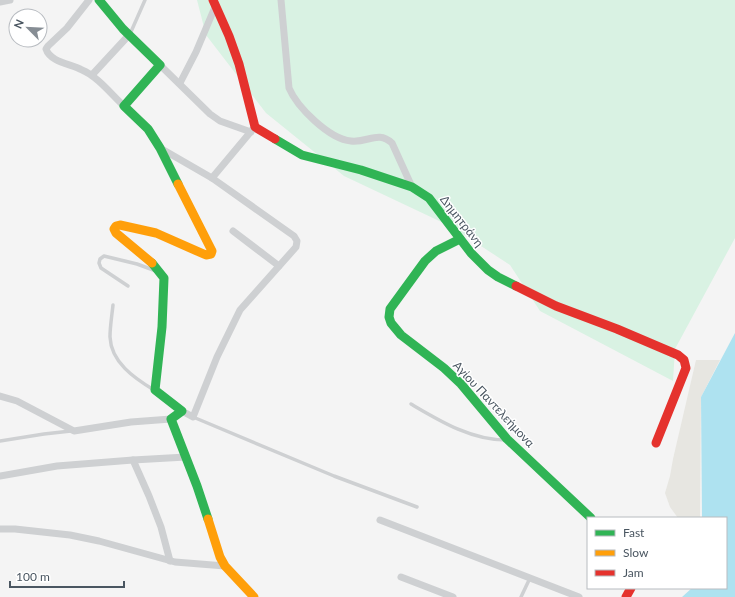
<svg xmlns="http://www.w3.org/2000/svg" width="735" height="597" font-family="Lato,sans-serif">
	<rect width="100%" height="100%" fill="#f4f4f4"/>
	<polygon fill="#d9f2e3" points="197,0 735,0 735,238 675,349 673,381 540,311 510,265 452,227 344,176 266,113 206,35"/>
	<polygon fill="#e7e6e1" points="696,360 720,360 701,397 700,518 678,518 670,507 665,493 670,476 673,459"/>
	<polygon fill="#aee2f0" points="735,333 735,597 682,597 692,588 726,588 726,518 702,518 701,397"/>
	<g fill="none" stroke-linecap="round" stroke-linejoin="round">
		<g stroke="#ced0d2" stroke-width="3.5">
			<polyline points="130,34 145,0"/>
			<polyline points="128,286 101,268 99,263 100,259 104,256 137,264 156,271"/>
			<path d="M113,305C112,315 110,326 110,337C111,362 134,378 154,390"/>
			<path d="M411,404C440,421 471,440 506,440"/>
			<polyline points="193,417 334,476 417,507"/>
			<polyline points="0,441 44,434 71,431"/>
			<polyline points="521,597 530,578"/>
		</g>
		<g stroke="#ced0d2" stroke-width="7">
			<path d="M89,0L67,28L48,46L46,49C50,62 71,64 82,70C97,76 112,95 124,106"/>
			<path d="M281,0L289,88C297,107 329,139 351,141C368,143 378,130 392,143L412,187"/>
			<polyline points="0,2 10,0"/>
			<polyline points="160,65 210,114 220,121 251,132"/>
			<polyline points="92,75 129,35"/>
			<polyline points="180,83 196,52 215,7"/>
			<polyline points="160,148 212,178 294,236 297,241 296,247 240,310 217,357 193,417 182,411"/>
			<polyline points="212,178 253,129"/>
			<polyline points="233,231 279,266"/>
			<polyline points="0,396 17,401 74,431 131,422 171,419"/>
			<polyline points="0,476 57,466 133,460"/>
			<polyline points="380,520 579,597"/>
			<polyline points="0,529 15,529 70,535 99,541 175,562 225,566"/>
			<polyline points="170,561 161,527 149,496 133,460 186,457"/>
			<polyline points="401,577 453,597"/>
		</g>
		<g stroke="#30b455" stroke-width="9">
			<polyline points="99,0 123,29 160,65 124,106 148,129 160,148 178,184"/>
			<polyline points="275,139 302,155 361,170 412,187 429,198 471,253 488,270 498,277 516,286"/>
			<polyline points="460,239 436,251 425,261 390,309 389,317 391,323 401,335 444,368 461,384 507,439 591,518"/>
			<polyline points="152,263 164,278 162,327 155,390 182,411 171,419 197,486 208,519"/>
		</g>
		<g stroke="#ff9f0a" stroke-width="9">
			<polyline points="152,263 116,233 114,229 116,226 120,225 156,233 206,255 211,254 212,251 178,184"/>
			<polyline points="208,519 220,557 225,566 254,597"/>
		</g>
		<g stroke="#e5322d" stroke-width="9">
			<polyline points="213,0 229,36 239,64 255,127 275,139"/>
			<polyline points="516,286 556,306 617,329 678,355 684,360 686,368 656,443"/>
			<polyline points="626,597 631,588"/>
		</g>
	</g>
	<g text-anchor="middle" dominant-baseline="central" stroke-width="3" stroke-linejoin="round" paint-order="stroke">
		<g font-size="12" fill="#4a5661" stroke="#fff">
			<text transform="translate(462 221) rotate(52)">Δημητράνη</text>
			<text transform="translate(494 404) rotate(47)">Αγίου Παντελεήμονα</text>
		</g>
	</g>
	<rect x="587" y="517" width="140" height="72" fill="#ffffff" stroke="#b7bbc0"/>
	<rect x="595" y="530" width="20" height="6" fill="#30b455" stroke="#b7bbc0"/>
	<text x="623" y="537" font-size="12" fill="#4a5661">Fast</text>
	<rect x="595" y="550" width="20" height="6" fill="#ff9f0a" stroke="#b7bbc0"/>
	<text x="623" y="557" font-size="12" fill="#4a5661">Slow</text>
	<rect x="595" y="570" width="20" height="6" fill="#e5322d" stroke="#b7bbc0"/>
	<text x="623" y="577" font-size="12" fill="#4a5661">Jam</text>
	<g transform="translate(28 28) rotate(294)"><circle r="19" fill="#ffffff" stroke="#b7bbc0"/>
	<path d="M0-3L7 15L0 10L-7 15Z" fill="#868d94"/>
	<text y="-6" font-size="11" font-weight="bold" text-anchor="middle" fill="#4a5661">N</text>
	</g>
	<path d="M10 581v6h114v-6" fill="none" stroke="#4a5661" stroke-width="2"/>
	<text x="16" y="581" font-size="12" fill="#4a5661" stroke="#ffffff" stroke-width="3" paint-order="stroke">100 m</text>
</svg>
